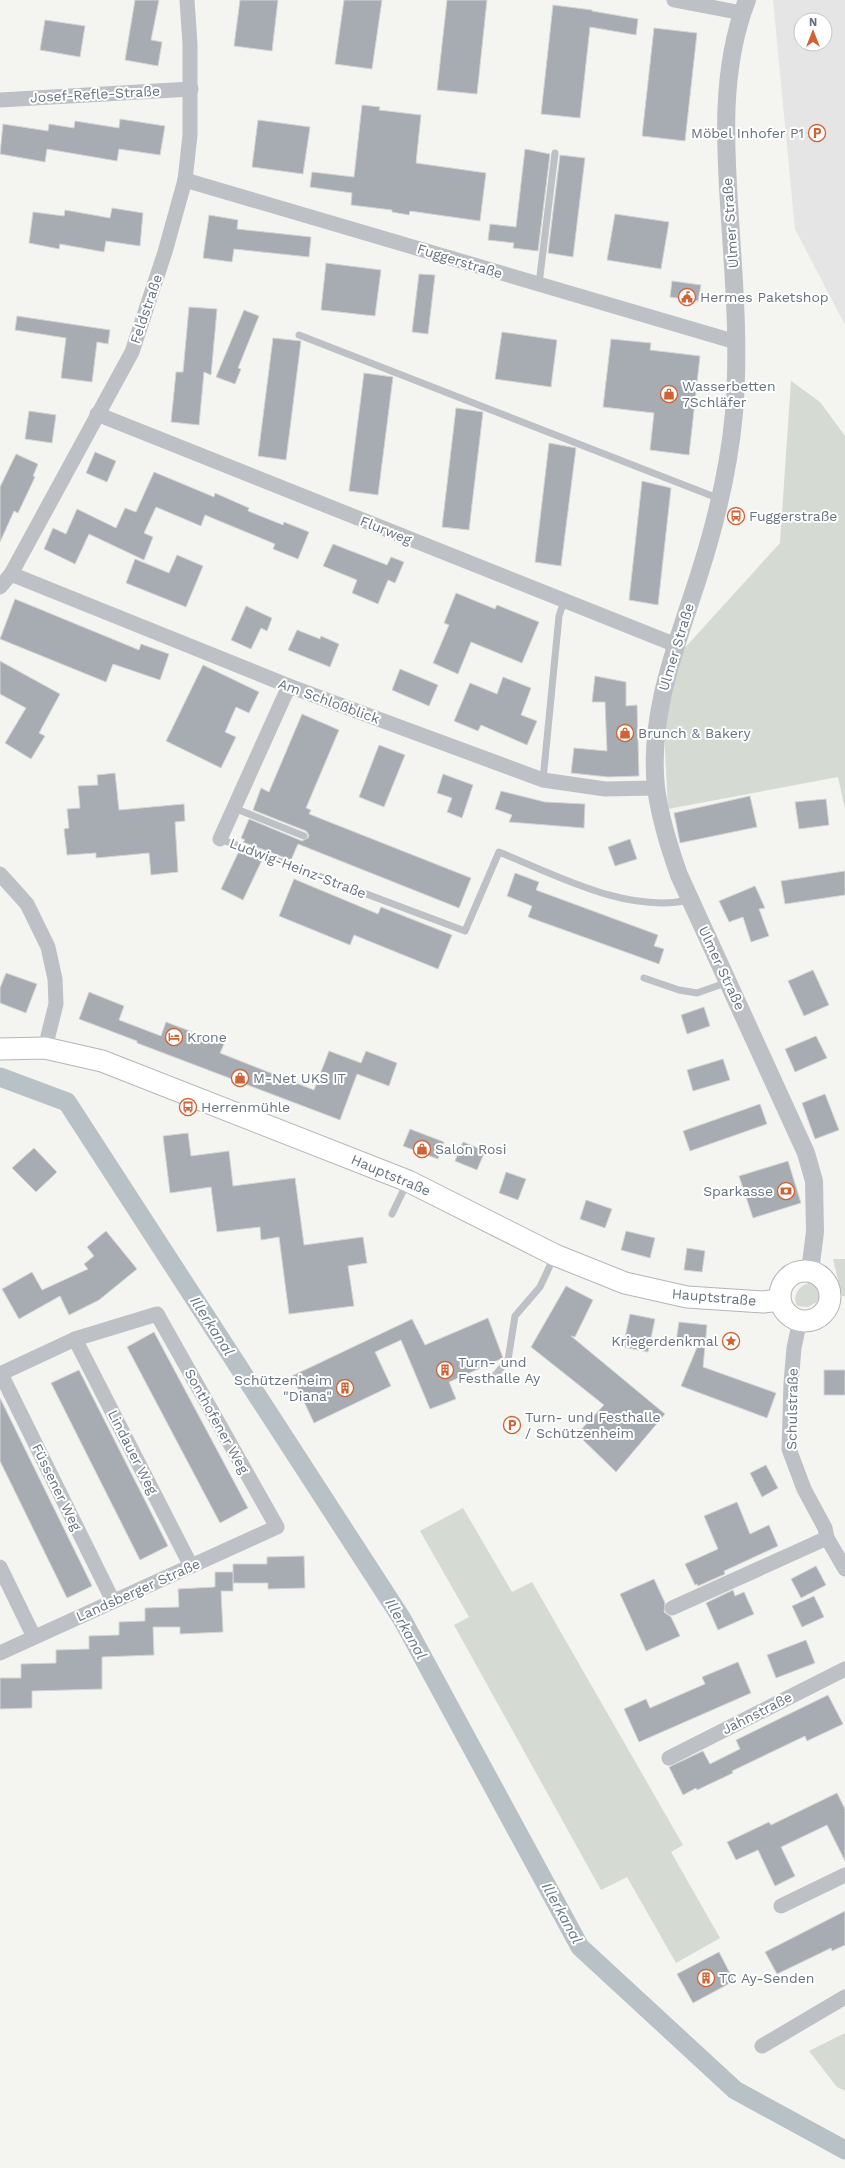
<svg xmlns="http://www.w3.org/2000/svg" width="845" height="2168" font-family="'Work Sans',sans-serif">
	<rect width="100%" height="100%" fill="#f4f4f0"/>
	<path fill="#e4e5e4" fill-rule="evenodd" d="M773,0H845V325L795,229ZM801,20H825V44H801Z"/>
	<g fill="#d5dad2">
		<polygon points="791,381 820,402 845,436 845,809 838,777 668,809 663,711 682,651 780,543"/>
		<polygon points="833,1259 845,1259 845,1296 842,1296"/>
		<path d="M809,1283L818,1288L820,1295L817,1302L808,1307L797,1306C792,1296 799,1285 809,1283Z"/>
		<polygon points="463,1508 512,1592 532,1582 683,1845 671,1852 720,1938 676,1963 627,1877 601,1890 454,1625 469,1617 420,1531"/>
		<polygon points="845,2033 845,2091 837,2087 809,2051"/>
	</g>
	<g fill="none" stroke-linecap="round" stroke-linejoin="round">
		<polyline stroke="#b8c1c5" stroke-width="19" points="0,1077 67,1102 402,1619 580,1947 735,2090 845,2150"/>
	</g>
	<g fill="#a6acb2" stroke="#d5d5d3">
		<polygon points="135,0 159,0 151,40 162,42 158,66 125,60"/>
		<polygon points="240,0 278,0 272,51 234,46"/>
		<polygon points="344,0 382,0 372,69 335,64"/>
		<polygon points="447,0 487,0 477,94 437,90"/>
		<polygon points="553,5 592,10 592,11 638,19 636,35 590,27 580,118 541,114"/>
		<polygon points="45,20 85,26 80,57 40,50"/>
		<polygon points="654,28 697,33 685,141 642,136"/>
		<polygon points="362,105 380,107 379,110 421,115 416,163 486,173 480,221 410,211 409,215 392,212 392,210 351,205 352,193 310,187 312,172 354,177"/>
		<polygon points="120,119 165,126 160,155 119,149 117,161 47,149 45,162 0,154 3,124 48,131 49,124 74,128 75,121 119,128"/>
		<polygon points="258,120 310,127 303,174 252,167"/>
		<polygon points="525,149 550,154 538,251 513,248 514,243 488,240 490,224 516,227"/>
		<polygon points="560,155 585,158 573,257 548,253"/>
		<polygon points="112,208 143,213 140,246 106,241 104,252 60,244 59,249 29,243 33,212 64,216 65,210 110,218"/>
		<polygon points="615,214 669,222 661,269 607,260"/>
		<polygon points="209,215 238,220 237,229 311,237 309,257 234,249 232,262 203,258"/>
		<polygon points="326,263 381,270 375,316 321,310"/>
		<polygon points="419,274 435,275 428,334 412,332"/>
		<polygon points="672,281 701,285 698,301 670,297"/>
		<polygon points="189,307 217,309 211,375 204,372 199,425 171,422 176,372 183,372"/>
		<polygon points="244,310 259,316 238,368 241,369 235,384 216,377"/>
		<polygon points="17,316 110,330 108,344 97,342 92,382 61,378 66,338 15,330"/>
		<polygon points="502,332 557,340 551,387 495,379"/>
		<polygon points="273,338 301,341 286,460 258,456"/>
		<polygon points="611,339 651,343 650,350 700,356 689,455 650,450 654,413 603,407"/>
		<polygon points="364,373 393,377 378,495 349,491"/>
		<polygon points="456,408 483,412 469,530 442,527"/>
		<polygon points="29,411 56,415 52,443 25,439"/>
		<polygon points="549,443 576,448 561,566 535,562"/>
		<polygon points="95,452 116,461 107,482 86,473"/>
		<polygon points="16,454 38,464 33,476 35,477 18,513 14,511 0,542 0,487"/>
		<polygon points="154,472 214,497 215,493 249,508 248,511 283,525 284,522 309,532 298,559 273,549 275,544 205,515 201,526 156,507 144,533 153,537 144,560 89,534 75,564 44,549 53,528 66,534 77,509 116,528 125,508 136,512"/>
		<polygon points="642,481 671,488 658,605 629,600"/>
		<polygon points="333,544 387,565 391,557 404,562 395,583 388,580 378,604 352,593 357,580 323,566"/>
		<polygon points="177,555 203,566 186,607 126,583 135,559 169,573"/>
		<polygon points="456,593 495,609 497,605 539,622 522,663 471,642 458,674 433,663 449,625 444,623"/>
		<polygon points="15,599 139,650 141,644 169,654 160,680 113,664 106,682 0,639"/>
		<polygon points="246,606 272,618 267,631 261,628 251,649 231,640"/>
		<polygon points="297,630 320,639 321,636 339,644 330,667 288,650"/>
		<polygon points="0,661 60,694 39,733 45,736 31,759 5,743 26,708 0,694"/>
		<polygon points="203,665 259,692 249,713 236,707 225,732 236,737 221,768 166,741"/>
		<polygon points="400,669 438,685 429,706 392,690"/>
		<polygon points="595,676 626,682 626,706 637,705 639,776 608,777 571,773 574,748 607,751 605,702 592,702"/>
		<polygon points="503,677 531,688 521,715 537,721 527,745 481,725 478,731 454,721 470,683 497,694"/>
		<polygon points="302,714 339,730 306,808 311,810 309,814 471,878 459,908 298,844 291,860 243,842 245,840 241,838 249,819 302,841 308,838 309,835 306,831 253,810 261,788 269,792"/>
		<polygon points="379,745 405,755 384,807 359,797"/>
		<polygon points="115,773 119,810 184,804 185,821 175,822 178,872 151,875 149,853 96,858 96,853 67,855 64,829 69,828 67,809 80,808 78,786 98,785 97,775"/>
		<polygon points="443,774 473,785 462,818 447,812 452,798 437,793"/>
		<polygon points="501,791 545,802 585,804 584,828 509,822 512,815 495,809"/>
		<polygon points="750,796 757,827 680,843 674,813"/>
		<polygon points="826,799 829,825 799,829 795,802"/>
		<polygon points="630,839 637,859 615,866 608,847"/>
		<polygon points="239,851 262,860 243,900 221,889"/>
		<polygon points="845,871 845,895 785,904 781,881"/>
		<polygon points="515,873 539,882 536,890 658,935 654,946 664,949 659,964 528,917 532,906 507,896"/>
		<polygon points="294,879 378,914 381,907 452,935 438,969 354,935 350,945 279,916"/>
		<polygon points="755,886 765,908 759,909 769,936 751,942 743,917 729,922 719,901"/>
		<polygon points="813,970 829,1005 804,1016 788,981"/>
		<polygon points="6,973 37,984 26,1013 0,1003 0,988"/>
		<polygon points="89,992 124,1006 119,1020 161,1036 166,1022 224,1044 220,1053 314,1090 329,1051 361,1063 366,1051 397,1063 389,1086 357,1074 340,1120 137,1043 137,1041 79,1019"/>
		<polygon points="704,1007 710,1026 687,1034 681,1015"/>
		<polygon points="816,1036 827,1058 795,1072 785,1049"/>
		<polygon points="723,1059 730,1080 693,1091 687,1070"/>
		<polygon points="825,1094 839,1130 815,1139 802,1103"/>
		<polygon points="760,1104 767,1124 690,1151 683,1131"/>
		<polygon points="410,1129 444,1142 438,1159 403,1146"/>
		<polygon points="188,1133 191,1156 229,1151 233,1186 295,1178 304,1245 363,1237 367,1263 348,1266 354,1306 289,1314 279,1237 261,1240 260,1227 217,1232 211,1187 170,1193 163,1136"/>
		<polygon points="463,1142 485,1151 477,1170 455,1161"/>
		<polygon points="34,1148 57,1172 36,1192 12,1168"/>
		<polygon points="788,1161 801,1203 753,1218 739,1176"/>
		<polygon points="506,1172 526,1179 518,1200 499,1193"/>
		<polygon points="586,1200 612,1209 605,1228 580,1219"/>
		<polygon points="106,1231 137,1269 99,1300 69,1315 60,1296 19,1319 2,1289 32,1272 42,1290 88,1269 84,1264 94,1256 87,1247"/>
		<polygon points="626,1231 655,1238 650,1258 621,1250"/>
		<polygon points="687,1248 705,1251 702,1272 684,1270"/>
		<polygon points="566,1286 593,1300 575,1337 571,1336 665,1414 616,1472 577,1434 604,1405 531,1347"/>
		<polygon points="630,1314 655,1319 648,1352 623,1347"/>
		<polygon points="488,1318 503,1358 449,1382 456,1399 430,1409 401,1340 375,1352 391,1386 314,1423 292,1376 412,1319 425,1345"/>
		<polygon points="679,1322 707,1325 703,1367 776,1393 767,1418 681,1386 698,1345 676,1342"/>
		<polygon points="154,1332 248,1508 220,1523 127,1347"/>
		<polygon points="79,1370 168,1546 140,1560 51,1383"/>
		<rect x="824" y="1370" width="21" height="25"/>
		<polygon points="0,1398 92,1586 67,1598 0,1461"/>
		<polygon points="766,1465 778,1488 762,1497 750,1473"/>
		<polygon points="737,1502 750,1534 769,1525 778,1546 724,1571 725,1574 698,1586 697,1584 695,1585 685,1564 718,1549 704,1516"/>
		<polygon points="304,1556 305,1588 268,1589 268,1583 233,1583 233,1564 267,1564 267,1557"/>
		<polygon points="816,1566 826,1585 801,1598 791,1579"/>
		<polygon points="215,1572 233,1572 233,1591 221,1591 223,1632 180,1634 180,1627 153,1627 154,1655 102,1657 102,1689 32,1691 32,1708 0,1709 0,1678 21,1678 21,1664 56,1663 56,1650 89,1649 89,1636 119,1635 119,1622 145,1621 145,1608 179,1607 178,1589 215,1587"/>
		<polygon points="654,1579 665,1603 664,1612 671,1617 680,1636 646,1651 620,1594"/>
		<polygon points="733,1590 735,1596 744,1592 754,1614 718,1630 706,1603"/>
		<polygon points="814,1596 824,1617 802,1627 792,1606"/>
		<polygon points="806,1640 815,1663 776,1678 767,1655"/>
		<polygon points="738,1662 751,1693 639,1742 624,1709 646,1699 650,1708 705,1684 702,1677"/>
		<polygon points="828,1695 843,1724 807,1741 805,1736 732,1771 733,1773 697,1790 696,1788 683,1795 669,1767 703,1751 710,1764 740,1749 736,1740"/>
		<polygon points="837,1793 845,1809 845,1861 827,1825 781,1847 795,1876 775,1886 758,1850 736,1860 727,1842 769,1822 771,1825"/>
		<polygon points="845,1911 845,1945 832,1951 831,1948 777,1974 765,1952"/>
		<polygon points="719,1952 734,1981 693,2003 677,1974"/>
	</g>
	<g fill="none" stroke-linecap="round" stroke-linejoin="round">
		<g stroke="#b2b6ba" stroke-width="23">
			<g id="secondary">
				<polyline points="0,1049 45,1048 102,1061 408,1181 555,1255 625,1283 687,1297 763,1302 780,1300"/>
				<circle cx="805" cy="1296" r="25"/>
			</g>
		</g>
		<g stroke="#bdc0c4" stroke-width="7">
			<polyline points="539,284 555,153"/>
			<polyline points="299,335 720,499"/>
			<polyline points="543,780 559,616 564,601"/>
			<polyline points="234,808 304,836"/>
			<path d="M220,839L465,931L499,852C556,875 627,914 689,900"/>
			<polyline points="644,978 679,990 697,993 728,982"/>
			<polyline points="392,1214 407,1183"/>
			<polyline points="492,1379 508,1360 515,1316 540,1287 554,1257"/>
		</g>
		<g stroke="#bdc0c4" stroke-width="15">
			<polyline points="674,0 742,13"/>
			<polyline points="0,100 191,89"/>
			<polyline points="185,180 736,342"/>
			<polyline points="97,414 676,645"/>
			<polyline points="11,574 289,686 543,780 605,789 656,788"/>
			<polyline points="0,587 11,574 132,352 165,252 185,180 190,135 190,44 187,0"/>
			<polyline points="220,839 289,686"/>
			<polyline points="0,874 27,904 48,947 55,979 56,1004 45,1048"/>
			<polyline points="800,1320 794,1348 791,1383 789,1449 804,1489 825,1528 827,1538 845,1569"/>
			<polyline points="75,1339 191,1566"/>
			<polyline points="0,1374 75,1339 157,1314 277,1527 0,1653"/>
			<polyline points="1,1374 113,1601"/>
			<polyline points="0,1567 34,1637"/>
			<polyline points="672,1608 827,1538"/>
			<polyline points="669,1758 845,1669"/>
			<polyline points="781,1906 845,1875"/>
			<polyline points="762,2046 845,1997"/>
		</g>
		<path stroke="#bdc0c4" stroke-width="18" d="M747,0C718,74 726,157 731,235C735,294 739,354 734,413C729,469 716,522 699,575C677,644 648,714 656,788C660,817 669,847 679,875L806,1153L814,1181L815,1232L810,1271"/>
		<use href="#secondary" stroke="#fff" stroke-width="21"/>
	</g>
	<defs>
		<g id="parking-ring" transform="scale(0.9)"><circle r="9.5" fill="#fff" stroke="#cf6336" stroke-width="1.5"/><path d="M-3.5-5.5H1a3.5 3.5 0 0 1 0 7H-1V5.5H-3.5ZM-1-3.4V-.6H.8a1.4 1.4 0 0 0 0-2.8Z" fill="#cf6336"/></g>
		<g id="civic-ring" transform="scale(0.9)"><circle r="9.5" fill="#fff" stroke="#cf6336" stroke-width="1.5"/><path d="M-.6-6.5H3V-4.5H.6V-3L4-1V1h2V6H-6V1h2V-1L-.6-3ZM-1.2 2.5V6h2.4V2.5Z" fill="#cf6336"/></g>
		<g id="shop-ring" transform="scale(0.9)"><circle r="9.5" fill="#fff" stroke="#cf6336" stroke-width="1.5"/><path d="M-5-2.5h2.3a2.7 3.5 0 0 1 5.4 0H5L5.5 6h-11ZM-1.5-2.5h3a1.5 2.3 0 0 0-3 0Z" fill="#cf6336"/></g>
		<g id="bus-ring" transform="scale(0.9)"><circle r="9.5" fill="#fff" stroke="#cf6336" stroke-width="1.5"/><path d="M-5-6H5V4H4V6H2V4H-2V6H-4V4H-5ZM-3.5-4V0h7V-4ZM-3.5 1.2v1.5H-2V1.2ZM2 1.2v1.5H3.5V1.2Z" fill="#cf6336"/></g>
		<g id="hotel-ring" transform="scale(0.9)"><circle r="9.5" fill="#fff" stroke="#cf6336" stroke-width="1.5"/><path d="M-6-4.5h1.5V1H6V5H4.5V3h-9V5H-6ZM-4 0a1.8 1.8 0 1 1 3.6 0ZM.5 0V-2.5h3Q6-2.5 6 0Z" fill="#cf6336"/></g>
		<g id="bank-ring" transform="scale(0.9)"><circle r="9.5" fill="#fff" stroke="#cf6336" stroke-width="1.5"/><path d="M-6-4H6V4H-6ZM0-2.3a2.3 2.3 0 1 0 0 4.6a2.3 2.3 0 1 0 0-4.6Z" fill="#cf6336"/></g>
		<g id="sight-ring" transform="scale(0.9)"><circle r="9.5" fill="#fff" stroke="#cf6336" stroke-width="1.5"/><path d="M0-6L1.8-2.2L6-1.7L2.9 1.2L3.7 5.4L0 3.3L-3.7 5.4L-2.9 1.2L-6-1.7L-1.8-2.2Z" fill="#cf6336"/></g>
		<g id="building-ring" transform="scale(0.9)"><circle r="9.5" fill="#fff" stroke="#cf6336" stroke-width="1.5"/><path d="M-4-6H4V6H1V3H-1V6H-4ZM-2.5-4.3h1.7v1.8h-1.7ZM.8-4.3h1.7v1.8H.8ZM-2.5-1h1.7V.8h-1.7ZM.8-1h1.7V.8H.8Z" fill="#cf6336"/></g>
	</defs>
	<g fill-rule="evenodd">
		<use href="#parking-ring" x="817" y="133"/>
		<use href="#civic-ring" x="687" y="297"/>
		<use href="#shop-ring" x="669" y="394"/>
		<use href="#bus-ring" x="736" y="516"/>
		<use href="#shop-ring" x="625" y="733"/>
		<use href="#hotel-ring" x="174" y="1037"/>
		<use href="#shop-ring" x="240" y="1078"/>
		<use href="#bus-ring" x="188" y="1107"/>
		<use href="#shop-ring" x="422" y="1149"/>
		<use href="#bank-ring" x="786" y="1191"/>
		<use href="#sight-ring" x="731" y="1341"/>
		<use href="#building-ring" x="445" y="1370"/>
		<use href="#building-ring" x="345" y="1388"/>
		<use href="#parking-ring" x="512" y="1425"/>
		<use href="#building-ring" x="706" y="1978"/>
	</g>
	<g text-anchor="middle" dominant-baseline="central" stroke-width="4" stroke-linejoin="round" paint-order="stroke">
		<g font-size="14" fill="#66727e" stroke="#fff">
			<text transform="translate(95 94) rotate(-3)">Josef-Refle-Straße</text>
			<text transform="translate(730 223) rotate(-94)">Ulmer Straße</text>
			<text transform="translate(460 261) rotate(17)">Fuggerstraße</text>
			<text transform="translate(146 309) rotate(-71)">Feldstraße</text>
			<text transform="translate(386 530) rotate(22)">Flurweg</text>
			<text transform="translate(676 647) rotate(-73)">Ulmer Straße</text>
			<text transform="translate(329 701) rotate(20)">Am Schloßblick</text>
			<text transform="translate(298 868) rotate(21)">Ludwig-Heinz-Straße</text>
			<text transform="translate(722 968) rotate(65)">Ulmer Straße</text>
			<text transform="translate(391 1175) rotate(23)">Hauptstraße</text>
			<text transform="translate(714 1297) rotate(5)">Hauptstraße</text>
			<text transform="translate(792 1409) rotate(-89)">Schulstraße</text>
			<text transform="translate(217 1421) rotate(61)">Sonthofener Weg</text>
			<text transform="translate(133 1452) rotate(63)">Lindauer Weg</text>
			<text transform="translate(57 1487) rotate(64)">Füssener Weg</text>
			<text transform="translate(138 1590) rotate(-24)">Landsberger Straße</text>
			<text transform="translate(757 1713) rotate(-27)">Jahnstraße</text>
		</g>
		<g font-size="14" fill="#66727e" stroke="#fff" text-anchor="start">
			<text x="804" y="133" text-anchor="end">Möbel Inhofer P1</text>
			<text x="700" y="297">Hermes Paketshop</text>
			<text x="682" y="386">Wasserbetten<tspan x="682" dy="16">7Schläfer</tspan></text>
			<text x="749" y="516">Fuggerstraße</text>
			<text x="638" y="733">Brunch &amp; Bakery</text>
			<text x="187" y="1037">Krone</text>
			<text x="253" y="1078">M-Net UKS IT</text>
			<text x="201" y="1107">Herrenmühle</text>
			<text x="435" y="1149">Salon Rosi</text>
			<text x="773" y="1191" text-anchor="end">Sparkasse</text>
			<text x="718" y="1341" text-anchor="end">Kriegerdenkmal</text>
			<text x="458" y="1362">Turn- und<tspan x="458" dy="16">Festhalle Ay</tspan></text>
			<text x="332" y="1380" text-anchor="end">Schützenheim<tspan x="332" dy="16">"Diana"</tspan></text>
			<text x="525" y="1417">Turn- und Festhalle<tspan x="525" dy="16">/ Schützenheim</tspan></text>
			<text x="719" y="1978">TC Ay-Senden</text>
		</g>
		<g font-size="15" font-style="italic" fill="#677982" stroke="#fff">
			<text transform="translate(212 1326) rotate(57)">Illerkanal</text>
			<text transform="translate(406 1629) rotate(60)">Illerkanal</text>
			<text transform="translate(562 1913) rotate(61)">Illerkanal</text>
		</g>
	</g>
	<g transform="translate(813 32)"><circle r="19" fill="#ffffff" stroke="#c2c7cb"/>
	<path d="M0-3L7 15L0 10L-7 15Z" fill="#cf6336"/>
	<text y="-6" font-size="11" font-weight="bold" text-anchor="middle" fill="#66727e">N</text>
	</g>
</svg>
